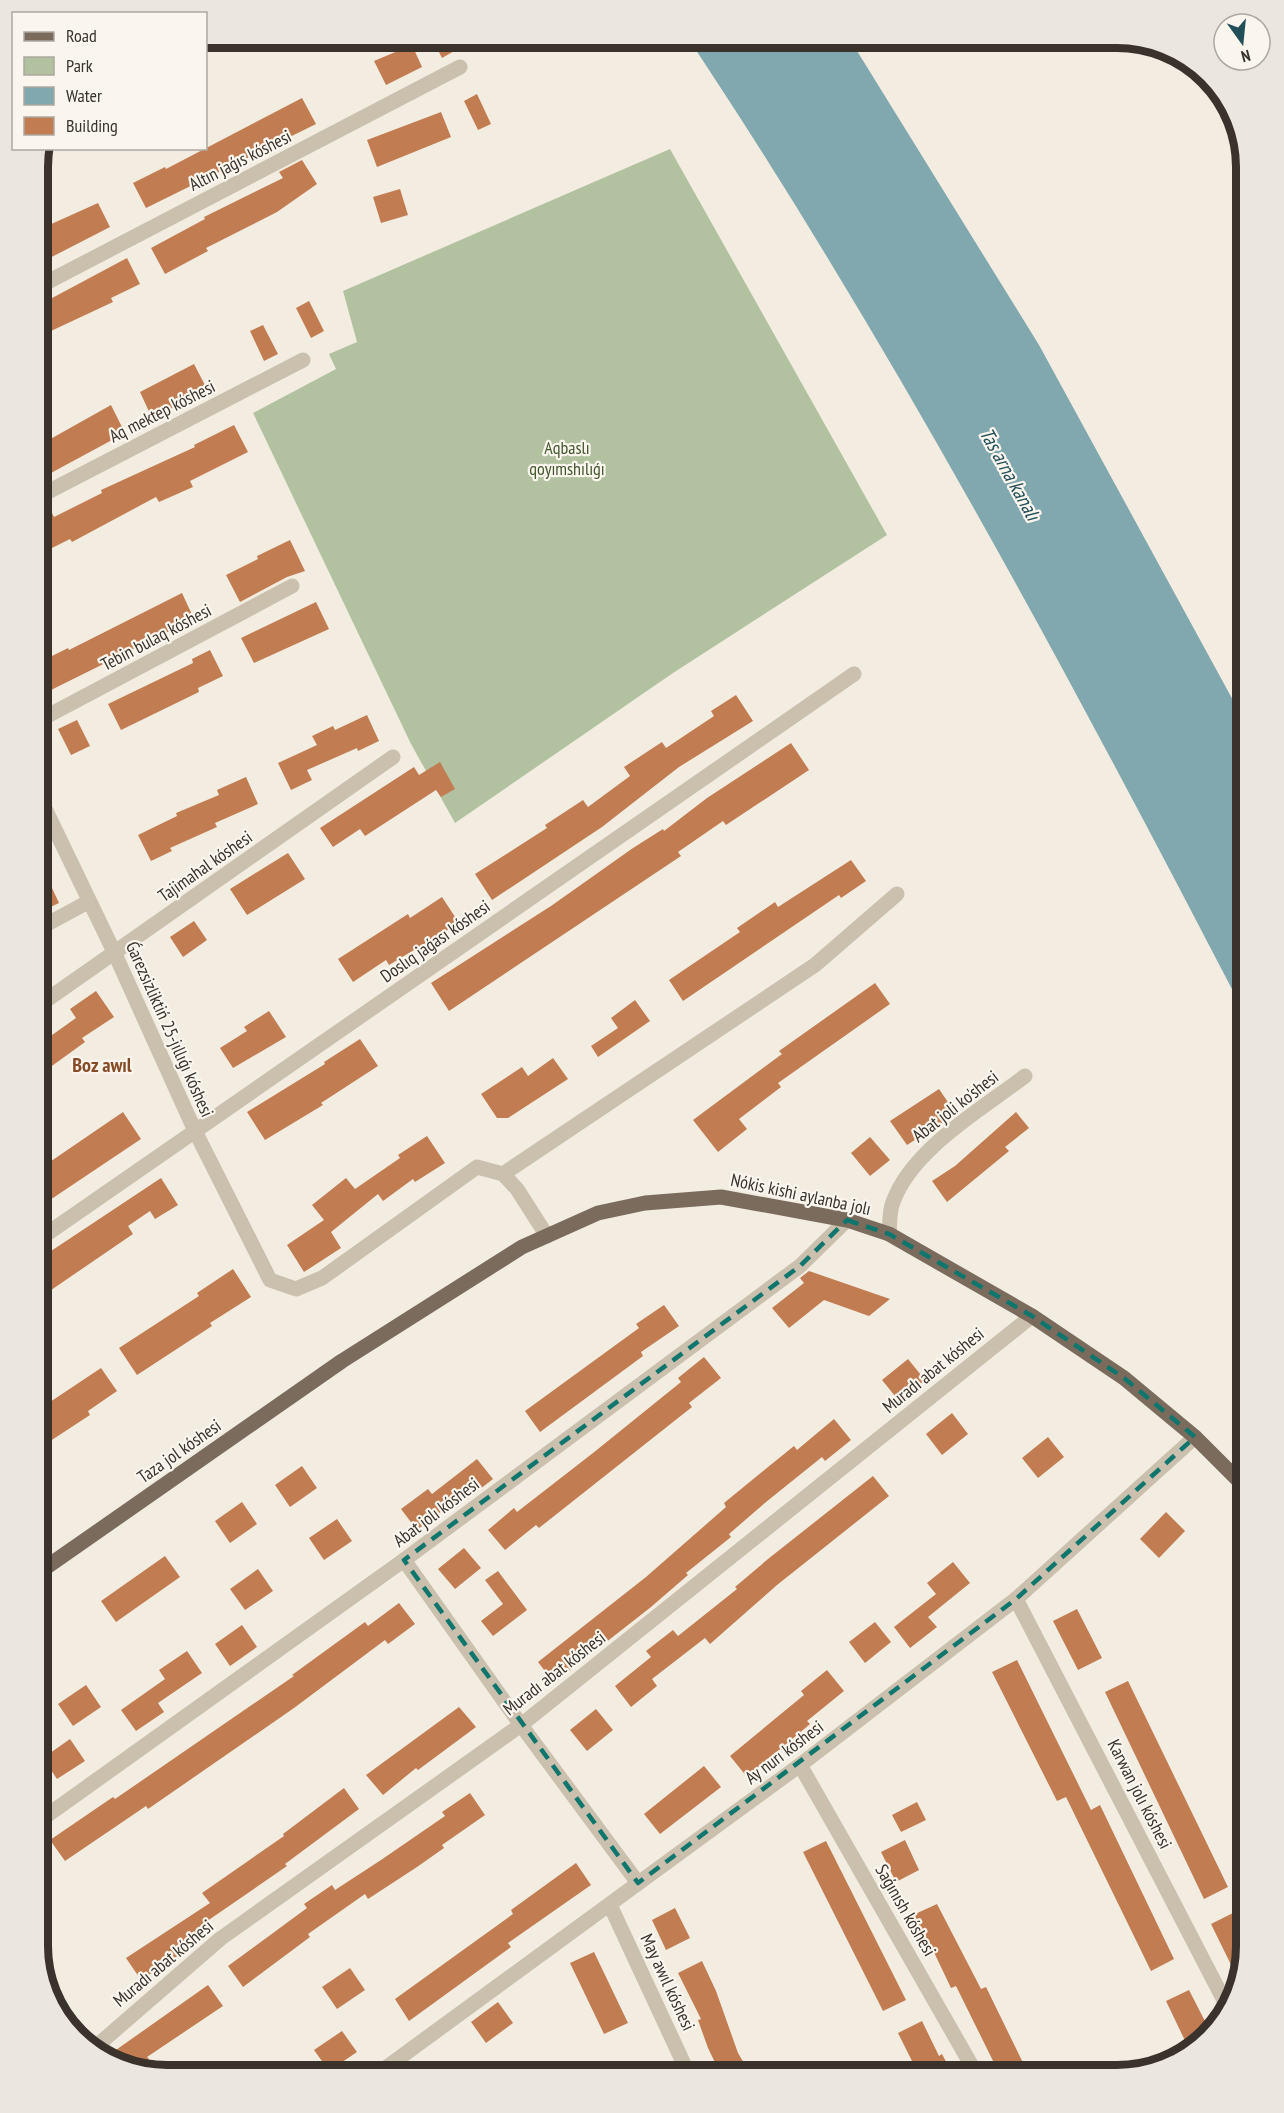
<svg xmlns="http://www.w3.org/2000/svg" width="1284" height="2113" font-family="'PT Sans Narrow',sans-serif">
	<rect width="100%" height="100%" fill="#f3ede1"/>
	<polygon fill="#b2c2a1" points="670,149 887,535 673,673 455,823 411,744 253,413 336,369 329,354 357,342 343,291"/>
	<path fill="#81a7af" d="M688,38H849L1039,345L1246,724V1016C1073,683 896,351 688,38Z"/>
	<g fill="#c17c51">
		<polygon points="432,38 450,38 456,50 442,58"/>
		<polygon points="412,45 422,67 386,85 374,61"/>
		<polygon points="477,94 491,124 478,130 464,101"/>
		<polygon points="302,98 316,124 146,208 133,183 165,167 166,169"/>
		<polygon points="441,112 451,137 377,167 367,140"/>
		<polygon points="302,160 317,184 277,212 206,248 208,251 165,274 151,248 205,219 204,217 283,178 279,172"/>
		<polygon points="400,189 408,215 381,223 373,197"/>
		<polygon points="98,203 110,227 38,264 38,230"/>
		<polygon points="127,258 140,284 111,298 113,302 51,331 39,305"/>
		<polygon points="309,301 324,331 311,338 296,308"/>
		<polygon points="263,325 278,354 264,361 250,331"/>
		<polygon points="194,364 208,391 152,418 140,392"/>
		<polygon points="111,405 125,433 38,480 38,446"/>
		<polygon points="234,425 248,452 190,481 193,487 159,502 156,497 72,542 70,539 38,555 38,521 52,513 54,517 102,493 101,490 195,447 194,445"/>
		<polygon points="290,540 305,571 287,577 240,602 226,575 258,559 257,556"/>
		<polygon points="182,593 194,619 41,695 38,687 38,663 68,648 69,650"/>
		<polygon points="316,602 329,629 254,663 241,638"/>
		<polygon points="210,650 223,676 198,688 199,692 121,730 108,704 193,663 192,659"/>
		<polygon points="736,695 753,721 679,767 602,827 492,900 475,874 547,828 545,825 583,800 588,807 630,776 624,767 662,742 666,748 714,716 711,711"/>
		<polygon points="367,715 379,741 358,751 357,748 307,770 312,780 291,790 278,763 317,745 312,736 333,726 335,730"/>
		<polygon points="77,720 90,746 71,755 58,729"/>
		<polygon points="791,743 809,770 726,825 723,821 678,852 681,856 449,1011 431,983 551,906 633,848 663,829 664,831 707,798"/>
		<polygon points="440,762 455,789 441,797 436,790 365,836 360,829 333,847 320,828 414,767 419,775"/>
		<polygon points="246,777 258,804 215,823 217,827 170,848 172,851 151,861 138,835 177,816 176,813 219,795 217,790"/>
		<polygon points="288,853 305,879 247,915 230,889"/>
		<polygon points="38,858 59,903 38,913"/>
		<polygon points="851,860 866,881 841,898 839,895 683,1001 669,980 740,932 737,928 775,902 778,907"/>
		<polygon points="442,897 459,923 389,965 386,960 353,982 338,959 408,914 410,918"/>
		<polygon points="194,921 207,940 183,957 170,937"/>
		<polygon points="875,983 890,1004 778,1083 781,1087 739,1119 747,1129 718,1152 693,1120 782,1054 779,1051"/>
		<polygon points="96,991 114,1017 82,1038 85,1042 38,1076 38,1045 76,1018 70,1009"/>
		<polygon points="635,1000 650,1021 598,1057 591,1046 618,1028 611,1018"/>
		<polygon points="269,1011 286,1037 233,1068 220,1048 247,1031 244,1027"/>
		<polygon points="360,1039 378,1066 321,1103 323,1105 265,1140 247,1112 325,1064 324,1062"/>
		<polygon points="553,1058 568,1079 508,1118 497,1118 481,1094 522,1067 528,1076"/>
		<polygon points="939,1089 956,1114 907,1145 890,1121"/>
		<polygon points="123,1112 141,1139 38,1208 38,1170"/>
		<polygon points="1016,1112 1029,1128 1005,1147 1009,1151 947,1202 932,1181 955,1166"/>
		<polygon points="427,1136 445,1163 415,1182 413,1179 383,1201 378,1194 331,1232 341,1248 304,1272 287,1245 324,1220 312,1205 346,1178 355,1189 400,1158 398,1155"/>
		<polygon points="870,1137 890,1160 870,1176 851,1153"/>
		<polygon points="161,1178 178,1205 155,1219 150,1211 128,1226 133,1234 38,1299 38,1257 42,1257"/>
		<polygon points="233,1269 251,1297 210,1323 212,1326 137,1375 119,1348 199,1296 197,1293"/>
		<polygon points="809,1271 890,1299 869,1316 824,1300 789,1328 772,1308 804,1283 800,1278"/>
		<polygon points="664,1305 679,1326 641,1352 643,1356 540,1432 525,1411 639,1328 636,1324"/>
		<polygon points="704,1357 721,1378 689,1403 692,1407 539,1528 536,1525 505,1550 488,1530 514,1508 517,1512 593,1453 681,1382 678,1378"/>
		<polygon points="908,1359 925,1380 899,1401 882,1380"/>
		<polygon points="101,1368 117,1391 88,1411 90,1415 38,1449 38,1410"/>
		<polygon points="952,1413 968,1434 942,1455 926,1434"/>
		<polygon points="834,1419 851,1440 825,1461 822,1457 766,1502 729,1534 731,1537 686,1573 688,1575 651,1607 554,1683 538,1662 646,1577 726,1507 724,1503 768,1467 794,1446 797,1450"/>
		<polygon points="1048,1437 1064,1457 1038,1478 1022,1458"/>
		<polygon points="477,1459 493,1479 466,1500 463,1495 417,1530 401,1509 428,1489 432,1494"/>
		<polygon points="302,1466 317,1488 290,1507 275,1485"/>
		<polygon points="873,1476 889,1496 777,1585 710,1644 705,1638 652,1679 657,1686 631,1707 615,1686 651,1657 646,1651 673,1630 678,1636 737,1589 735,1587 768,1559"/>
		<polygon points="242,1502 257,1524 230,1543 215,1521"/>
		<polygon points="1166,1512 1185,1531 1159,1558 1140,1539"/>
		<polygon points="337,1519 352,1541 324,1560 309,1538"/>
		<polygon points="464,1548 481,1568 455,1589 438,1569"/>
		<polygon points="165,1556 180,1577 116,1622 101,1601"/>
		<polygon points="953,1562 970,1583 928,1617 937,1627 910,1648 894,1627 936,1594 927,1583"/>
		<polygon points="258,1569 273,1591 245,1610 230,1589"/>
		<polygon points="498,1571 527,1610 493,1636 481,1621 503,1604 485,1580"/>
		<polygon points="399,1603 415,1624 388,1644 385,1640 294,1708 148,1809 146,1806 65,1861 50,1840 113,1797 115,1799 294,1676 292,1675 365,1622 368,1626"/>
		<polygon points="1077,1609 1102,1658 1078,1670 1053,1621"/>
		<polygon points="875,1622 891,1642 865,1663 849,1642"/>
		<polygon points="242,1625 257,1647 230,1666 215,1644"/>
		<polygon points="187,1651 202,1673 158,1703 164,1712 136,1731 121,1710 165,1679 159,1670"/>
		<polygon points="1017,1660 1091,1810 1100,1805 1174,1959 1151,1971 1066,1797 1057,1801 992,1672"/>
		<polygon points="827,1670 844,1691 807,1721 810,1724 747,1777 730,1756 804,1695 801,1691"/>
		<polygon points="1128,1681 1228,1887 1204,1899 1105,1692"/>
		<polygon points="86,1685 101,1707 73,1726 58,1704"/>
		<polygon points="459,1707 476,1727 418,1770 416,1768 383,1795 366,1775"/>
		<polygon points="596,1709 613,1730 587,1751 570,1730"/>
		<polygon points="70,1739 85,1761 57,1779 43,1758"/>
		<polygon points="704,1766 721,1787 660,1834 644,1814"/>
		<polygon points="344,1788 359,1809 285,1864 287,1866 200,1926 207,1937 141,1980 126,1958 210,1903 202,1893 284,1836 283,1834"/>
		<polygon points="470,1793 485,1815 442,1845 444,1848 417,1867 368,1899 365,1894 308,1934 310,1937 243,1987 228,1966 307,1908 304,1904 332,1885 335,1890 381,1860 445,1816 442,1812"/>
		<polygon points="917,1802 926,1820 901,1832 892,1815"/>
		<polygon points="905,1840 919,1870 896,1882 881,1852"/>
		<polygon points="826,1841 906,2000 883,2011 803,1852"/>
		<polygon points="576,1863 591,1885 508,1943 511,1947 409,2021 395,1999 513,1914 511,1910"/>
		<polygon points="937,1904 981,1989 986,1987 1029,2075 1000,2075 956,1986 951,1988 930,1944 928,1946 913,1915"/>
		<polygon points="675,1908 690,1938 666,1950 652,1920"/>
		<polygon points="1235,1912 1246,1935 1246,1947 1237,1977 1211,1924"/>
		<polygon points="594,1952 628,2023 604,2034 570,1963"/>
		<polygon points="702,1961 716,1991 738,2053 751,2075 721,2075 708,2048 698,2020 701,2019 678,1973"/>
		<polygon points="350,1968 365,1990 337,2009 322,1987"/>
		<polygon points="208,1985 223,2006 147,2057 149,2059 137,2068 106,2057"/>
		<polygon points="1189,1990 1210,2031 1189,2049 1166,2001"/>
		<polygon points="498,2002 513,2023 486,2043 471,2022"/>
		<polygon points="922,2021 939,2056 942,2054 953,2075 923,2075 916,2061 913,2063 898,2033"/>
		<polygon points="342,2031 357,2052 329,2071 314,2050"/>
	</g>
	<g fill="none" stroke-linecap="round" stroke-linejoin="round">
		<g stroke="#cbbfad" stroke-width="15">
			<polyline points="38,287 460,67"/>
			<polyline points="38,497 303,360"/>
			<polyline points="38,721 292,586"/>
			<polyline points="38,794 115,954 195,1131 270,1280 296,1289 322,1278 477,1167 503,1174 517,1189 547,1236"/>
			<polyline points="38,929 88,902"/>
			<polyline points="38,1006 393,757"/>
			<polyline points="503,1174 815,965 897,894"/>
			<path d="M889,1234C890,1224 889,1212 893,1202C912,1149 981,1110 1025,1076"/>
			<polyline points="38,1240 854,674"/>
			<polyline points="404,1560 521,1725 638,1883"/>
			<polyline points="1016,1599 1228,2008"/>
			<polyline points="800,1765 977,2075"/>
			<polyline points="38,1822 404,1560 800,1266 847,1220"/>
			<polyline points="610,1905 689,2075"/>
			<polyline points="92,2050 220,1939 521,1725 1032,1316"/>
			<polyline points="376,2075 800,1765 1016,1599 1195,1437"/>
		</g>
		<polyline stroke="#7b6b5d" stroke-width="15" points="38,1573 342,1361 522,1247 598,1213 645,1203 721,1197 847,1220 889,1234 1032,1316 1124,1378 1195,1437 1246,1488"/>
	</g>
	<path fill="none" stroke="#0f766e" stroke-width="4.5" stroke-dasharray="12 8" stroke-linejoin="round" d="M847,1220L889,1234L1032,1316L1124,1378L1195,1437L1016,1599L638,1883L404,1560L800,1266Z"/>
	<g text-anchor="middle" dominant-baseline="central" stroke-width="4.5" stroke-linejoin="round" paint-order="stroke">
		<g font-size="18" fill="#3a322b" stroke="#faf6ee">
			<text transform="translate(240 160) rotate(-27)">Altın jaǵıs kóshesi</text>
			<text transform="translate(162 411) rotate(-27)">Aq mektep kóshesi</text>
			<text transform="translate(156 637) rotate(-28)">Tebin bulaq kóshesi</text>
			<text transform="translate(205 866) rotate(-35)">Tajimahal kóshesi</text>
			<text transform="translate(435 941) rotate(-35)">Doslıq jaǵası kóshesi</text>
			<text transform="translate(170 1029) rotate(66)">Ǵarezsizliktiń 25-jıllıǵı kóshesi</text>
			<text transform="translate(955 1106) rotate(-38)">Abat joli ko'shesi</text>
			<text transform="translate(801 1194) rotate(12)">Nókis kishi aylanba jolı</text>
			<text transform="translate(933 1370) rotate(-39)">Muradı abat kóshesi</text>
			<text transform="translate(179 1451) rotate(-35)">Taza jol kóshesi</text>
			<text transform="translate(436 1512) rotate(-37)">Abat jolı kóshesi</text>
			<text transform="translate(554 1673) rotate(-38)">Muradı abat kóshesi</text>
			<text transform="translate(784 1752) rotate(-37)">Ay nurı kóshesi</text>
			<text transform="translate(1140 1794) rotate(63)">Karwan jolı kóshesi</text>
			<text transform="translate(906 1910) rotate(60)">Saǵınısh kóshesi</text>
			<text transform="translate(163 1963) rotate(-40)">Muradı abat kóshesi</text>
			<text transform="translate(668 1982) rotate(65)">May awıl kóshesi</text>
		</g>
		<g font-size="18" fill="#435730" stroke="#faf6ee">
			<text x="567" y="447">Aqbaslı<tspan x="567" dy="21">qoyımshılıǵı</tspan></text>
		</g>
		<g font-size="20" font-style="italic" fill="#224e5a" stroke="#faf6ee">
			<text transform="translate(1010 474) rotate(61)">Tas arna kanalı</text>
		</g>
		<g font-size="20" font-weight="bold" fill="#864b27" stroke="#faf6ee">
			<text x="102" y="1065">Boz awıl</text>
		</g>
	</g>
	<path d="M0 0H1284V2113H0ZM167 48H1117A119 119 0 0 1 1236 167V1946A119 119 0 0 1 1117 2065H167A119 119 0 0 1 48 1946V167A119 119 0 0 1 167 48Z" fill="#ebe6de" fill-rule="evenodd"/>
	<path fill="none" stroke="#3a322b" stroke-width="8" d="M167 48H1117A119 119 0 0 1 1236 167V1946A119 119 0 0 1 1117 2065H167A119 119 0 0 1 48 1946V167A119 119 0 0 1 167 48Z"/>
	<rect x="12" y="12" width="195" height="138" fill="#faf6ee" stroke="#ada8a0" stroke-width="1.5"/>
	<rect x="24" y="32" width="30" height="9" fill="#7b6b5d" stroke="#ada8a0" stroke-width="1.5"/>
	<text x="66" y="42" font-size="18" fill="#3a322b">Road</text>
	<rect x="24" y="57" width="30" height="18" fill="#b2c2a1" stroke="#ada8a0" stroke-width="1.5"/>
	<text x="66" y="72" font-size="18" fill="#3a322b">Park</text>
	<rect x="24" y="87" width="30" height="18" fill="#81a7af" stroke="#ada8a0" stroke-width="1.5"/>
	<text x="66" y="102" font-size="18" fill="#3a322b">Water</text>
	<rect x="24" y="117" width="30" height="18" fill="#c17c51" stroke="#ada8a0" stroke-width="1.5"/>
	<text x="66" y="132" font-size="18" fill="#3a322b">Building</text>
	<g transform="translate(1242 42) rotate(165)"><circle r="28" fill="#faf6ee" stroke="#ada8a0" stroke-width="1.5"/>
	<path d="M0-4.5L10 22L0 15L-10 22Z" fill="#224e5a"/>
	<text y="-9" font-size="16" font-weight="bold" text-anchor="middle" fill="#3a322b">N</text>
	</g>
</svg>
